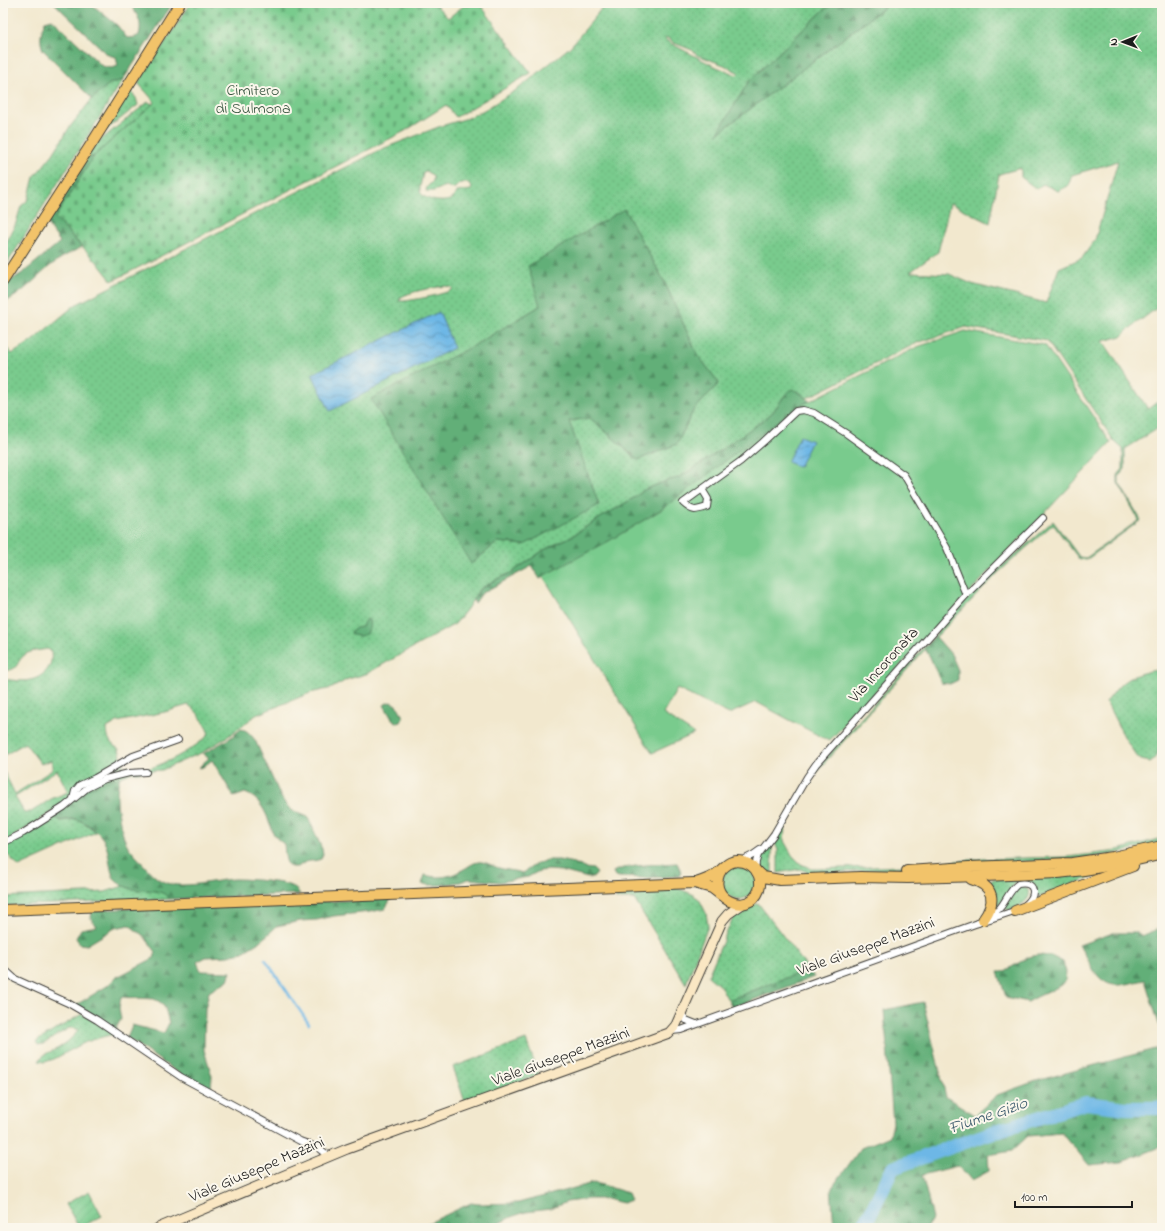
<svg xmlns="http://www.w3.org/2000/svg" width="1165" height="1231" font-family="'Indie Flower',sans-serif">
	<defs>
		<pattern id="grass-dots" width="8" height="8" patternUnits="userSpaceOnUse"><rect width="8" height="8" fill="#79cb8d"/><path d="M2 2h.1M6 6h.1" fill="none" stroke="#68ae79" stroke-width="1.8" stroke-linecap="round"/></pattern>
		<pattern id="forest-firs" width="22" height="20" patternUnits="userSpaceOnUse"><rect width="22" height="20" fill="#62af78"/><path d="M5 1l3.5 6h-7zM16 11l3.5 6h-7z" fill="#508e62"/></pattern>
		<pattern id="cemetery-stones" width="16" height="16" patternUnits="userSpaceOnUse"><rect width="16" height="16" fill="#79cb8d"/><path d="M2 7V4a2 2 0 0 1 4 0v3zM10 15v-3a2 2 0 0 1 4 0v3z" fill="#68ae79"/></pattern>
		<pattern id="garden-furrows" width="10" height="10" patternUnits="userSpaceOnUse"><rect width="10" height="10" fill="#79cb8d"/><path d="M-1 1l2-2M0 10L10 0M9 11l2-2" fill="none" stroke="#68ae79"/></pattern>
		<pattern id="water-waves" width="16" height="10" patternUnits="userSpaceOnUse"><rect width="16" height="10" fill="#6db7e6"/><path d="M0 5q4-4 8 0t8 0" fill="none" stroke="#5994ba"/></pattern>
	</defs>
	<rect width="100%" height="100%" fill="#fbf7ec"/>
	<filter id="ink" filterUnits="userSpaceOnUse"><feTurbulence type="fractalNoise" baseFrequency=".025" numOctaves="2"/><feDisplacementMap in="SourceGraphic" scale="8" xChannelSelector="R" yChannelSelector="G"/><feConvolveMatrix kernelMatrix="1 2 1 2 8 2 1 2 1" color-interpolation-filters="sRGB"/></filter>
	<filter id="wash" filterUnits="userSpaceOnUse"><feTurbulence type="fractalNoise" baseFrequency=".012" numOctaves="4" result="noise"/><feDisplacementMap in="SourceGraphic" scale="16" xChannelSelector="R" yChannelSelector="G"/><feGaussianBlur stdDeviation="0.9" result="paint"/><feColorMatrix in="noise" values="0 0 0 0 0 0 0 0 0 0 0 0 0 0 0 0 0 1.4 0 .05"/><feComposite in="paint" operator="in"/></filter>
	<g filter="url(#wash)">
		<rect width="100%" height="100%" fill="#f2e8ce"/>
		<g fill="url(#grass-dots)" stroke="#4a7454" fill-rule="evenodd">
			<path d="M605,3H834L825,9L749,81L718,133L890,3H1162V304L1141,320L1129,329L1122,336L1103,341L1148,409L1162,398V425L1154,431L1125,449V469L1119,476V483L1141,520L1086,560L1079,559L1053,524L999,572L936,637L819,769L801,794L785,826L784,841L792,855L801,864L812,869L902,866L980,859L1067,857L1110,852L1162,838V842L1109,855L1076,859L919,867L812,874L800,869L778,873V850L774,841L800,794L818,767L975,590L1053,521L1078,555L1079,557L1086,558L1139,520L1118,483V475L1123,469V449L1114,441L1047,341L966,327L917,343L807,398L798,391L786,394L772,413L755,426L702,463L678,478L666,481L644,490L637,496L587,526L574,535L544,550L511,573L493,581L479,590L467,609L455,624L366,674L348,679L332,688L310,693L256,715L230,735L203,752L162,770L129,773L73,799L3,843V770L15,794L52,770V760L41,764L25,743L3,756V679C19,681 35,684 47,670C51,664 52,660 51,652L48,649C42,650 30,651 26,654C15,661 20,672 3,670V344L12,354L32,341L75,305L382,149L441,126L468,118L484,110L518,89L570,47L592,21ZM666,37L674,43L692,50L697,55L724,65L739,73L737,75L714,66L670,43L665,39ZM1118,161L1095,240L1082,258L1059,268L1046,303L972,284L949,274L910,272L938,252L950,203L990,223L999,174L1021,168V177L1036,189L1043,184L1058,191L1068,186L1072,175ZM426,171L433,176V181L427,187L426,191C434,193 439,188 447,186L450,189L455,188C459,182 464,182 470,184L472,188L471,190L457,192C456,194 453,198 451,199C444,204 422,200 420,191C419,186 423,177 423,172ZM624,209L664,281L697,354L719,383L693,411L677,444L638,460L590,418L569,421L524,545L498,542L472,563L475,345L540,306ZM445,286L451,287L453,289C447,294 414,300 404,301H399L400,298C410,291 432,288 445,286ZM188,705C198,710 205,724 209,734C197,748 159,768 141,770C136,771 130,771 125,771L119,749C110,744 107,738 107,728L117,722L165,712ZM57,770L68,792L51,799L31,812H24L15,797Z"/>
			<polygon points="123,80 3,270 3,247 10,236 16,223 21,206 28,200 34,177 53,154 69,128 92,99 109,84"/>
			<polygon points="129,89 136,98 138,105 101,134"/>
			<polygon points="148,102 153,104 94,156 86,158 93,146"/>
			<path d="M1162,669V745C1156,752 1159,756 1150,762C1148,761 1143,761 1141,760C1132,755 1112,713 1106,702C1110,698 1114,692 1118,687C1130,674 1146,672 1162,669Z"/>
			<polygon points="53,816 61,821 77,819 86,824 96,832 19,867 8,855 3,857 3,846"/>
			<path d="M771,845L772,849V874C754,867 760,856 771,845Z"/>
			<circle cx="739" cy="882" r="17"/>
			<path d="M1103,870L1102,873L1040,897L1036,894C1037,883 1026,879 1016,882L996,909L989,886L990,881L994,879Z"/>
			<path d="M124,886C135,892 158,888 166,894C167,895 168,897 170,899L3,906V897L105,892Z"/>
			<path d="M1020,887C1023,887 1026,887 1028,890C1034,900 1017,907 1010,910L1004,908L1015,891Z"/>
			<polygon points="677,888 692,894 699,899 706,913 708,926 686,984 634,899 616,899 617,892"/>
			<path d="M758,903L809,970C781,978 755,991 728,1000L721,987L708,976L732,920L736,915Z"/>
			<path d="M82,1014L115,1034L102,1037L86,1042L54,1059L45,1062L39,1061C45,1051 51,1053 60,1047C66,1043 75,1036 78,1030L73,1028H69L43,1044L38,1045L36,1042L37,1041Z"/>
			<polygon points="526,1040 539,1075 465,1102 453,1067"/>
		</g>
		<g fill="url(#forest-firs)" stroke="#3f664a">
			<path d="M54,3H90L117,25L127,38L136,37L139,35C143,20 136,15 130,3H167L171,6L123,80L109,84L92,99L43,50C39,40 41,31 45,21L52,19L102,66L112,68L118,66L116,57L108,55Z"/>
			<polygon points="834,3 890,3 717,134 749,81 825,9"/>
			<path d="M94,156L55,218L82,247C70,253 60,258 50,266C35,279 21,295 3,303V288L5,284L24,272L60,242L46,222L86,158Z"/>
			<polygon points="624,209 664,281 697,354 719,383 693,411 677,444 638,460 590,418 569,421 599,505 524,545 498,542 471,564 371,399 475,345 540,306 528,266"/>
			<path d="M792,389C798,392 805,395 809,401L794,409L661,510L609,541L540,579L532,566L482,593L475,603L473,600L479,590L493,581L511,573L544,550L574,535L587,526L637,496L644,490L666,481L678,478L702,463L755,426L772,413L786,394Z"/>
			<polygon points="366,619 369,620 370,626 367,634 360,636 352,635 351,632 356,628 362,627 364,622"/>
			<polygon points="936,637 951,654 958,670 958,680 950,684 941,683 930,657 925,649"/>
			<path d="M390,702C398,704 401,711 403,718L401,722L398,723L392,719L384,705L387,703Z"/>
			<path d="M241,729C248,730 251,735 255,740L281,797C291,813 292,810 308,817L322,849L323,855L321,859C311,863 309,858 298,867C297,867 292,867 291,867C284,864 285,850 284,844C281,842 277,839 275,836C272,833 272,827 270,824C265,810 259,798 245,793L234,797L212,760L203,767L199,768L201,765L209,758L203,754L230,738Z"/>
			<path d="M120,777C114,795 118,813 122,831C126,848 133,852 143,864C149,871 155,878 164,882C181,890 215,880 234,879C247,879 260,880 274,882C284,883 294,885 300,894L170,899C159,886 143,893 129,888C126,887 118,883 116,881C107,871 112,847 100,835C94,829 84,821 76,819C66,818 62,824 53,816L87,789L105,781Z"/>
			<path d="M547,860H559L574,863L585,868L593,869L597,873L594,877L588,878L561,871L549,870L539,871L528,877L500,882L469,879L460,882L441,885H429L422,884L425,875C439,879 451,877 464,869C468,867 472,863 478,862C485,861 492,866 499,868C506,870 516,871 523,873L536,864Z"/>
			<path d="M677,863C679,868 683,872 679,876L645,878L619,877L615,876L613,872C623,865 663,864 677,863Z"/>
			<polygon points="391,899 385,909 370,912 334,916 317,920 301,921 277,926 261,941 243,952 229,956 206,957 197,962 201,971 231,972 228,980 209,992 205,1009 204,1050 212,1076 211,1090 186,1078 127,1038 132,1025 164,1033 169,1023 165,1008 160,1002 154,999 121,997 119,1008 121,1019 115,1030 76,1005 107,986 115,978 154,958 156,952 144,936 129,925 115,928 87,945 80,944 76,938 81,929 97,926 91,919 92,910"/>
			<path d="M1162,927V1034L1145,980C1120,985 1107,993 1091,966C1087,959 1084,952 1079,945L1113,933H1138L1142,936Z"/>
			<path d="M1038,955L1051,956L1063,962L1066,972L1065,982C1054,991 1040,994 1028,1002L1006,997L998,972H1003L1029,957Z"/>
			<path d="M809,970L814,977L732,1008L728,1000C755,991 781,978 809,970Z"/>
			<polygon points="923,1002 946,1097 975,1115 997,1095 1036,1081 1162,1047 1162,1144 1158,1148 1122,1162 1089,1165 1062,1133 1028,1136 1012,1151 988,1155 989,1171 972,1180 957,1166 922,1175 933,1218 926,1228 833,1228 834,1227 831,1189 861,1148 890,1136 893,1123 884,1010"/>
			<polygon points="593,1183 603,1185 628,1193 631,1200 623,1203 606,1199 589,1199 567,1202 550,1209 526,1212 511,1217 490,1228 418,1228 471,1203 478,1204 518,1203"/>
		</g>
		<polygon fill="url(#cemetery-stones)" stroke="#4a7454" points="191,3 434,3 448,18 467,3 479,3 531,73 456,117 446,105 405,131 112,281 97,262 55,218 94,156 155,102 138,83"/>
		<polygon fill="url(#garden-furrows)" stroke="#4a7454" points="89,1191 102,1216 79,1228 66,1204"/>
		<polygon fill="#79cb8d" stroke="#4a7454" points="965,331 1045,345 1111,443 829,741 756,702 729,714 677,689 663,714 694,734 652,753 543,576 609,541 661,510 794,409 917,347"/>
		<g fill="url(#water-waves)" stroke="#446a81">
			<polygon points="439,312 454,348 330,411 312,374"/>
			<polygon points="800,436 812,441 799,467 787,462"/>
		</g>
		<g fill="none" stroke-linecap="round" stroke-linejoin="round">
			<polyline stroke="#6db7e6" stroke-width="2.5" points="265,959 309,1024"/>
			<polyline stroke="#6db7e6" stroke-width="14" points="863,1228 893,1168 996,1131 1086,1103 1126,1108 1162,1108"/>
		</g>
	</g>
	<g filter="url(#ink)">
		<g fill="none" stroke-linecap="round" stroke-linejoin="round">
			<g stroke="#3c3b37" stroke-width="8">
				<g id="minor">
					<path d="M702,489L708,499L707,507C695,511 693,512 683,503L741,461L763,442L796,411L803,410L814,413L847,434L904,475L947,548L966,595"/>
					<polyline points="73,799 75,791 80,785 95,778 133,756 178,740"/>
					<polyline points="3,843 23,833 64,807 87,788 105,779 129,773 146,772"/>
					<polyline points="741,861 753,855 760,850"/>
					<polyline points="755,870 756,862 758,855 774,834 807,777 816,764 966,595 1043,518"/>
					<path d="M978,923C985,919 993,915 999,909C1006,902 1009,890 1018,884C1036,881 1037,895 1025,905"/>
					<polyline points="3,968 15,979 68,1003 97,1020 181,1077 300,1141 319,1148 329,1156"/>
					<polyline points="681,1013 686,1020 696,1024"/>
					<polyline points="672,1031 681,1030 978,923 1017,910"/>
				</g>
			</g>
			<g stroke="#3c3b37" stroke-width="11">
				<polyline id="secondary" points="158,1228 347,1149 669,1033 676,1025 722,921 728,914 744,903"/>
			</g>
			<g stroke="#3c3b37" stroke-width="12">
				<g id="primary">
					<polyline points="3,281 92,143 180,3"/>
					<polyline points="907,871 969,867 1072,863 1113,857 1162,846"/>
					<polyline points="757,872 763,877 780,880 860,877 908,878 983,876 1058,873 1084,870 1124,863 1159,855"/>
					<path d="M971,879C994,886 997,901 983,920"/>
					<path d="M696,883C702,881 708,879 713,876C719,873 722,868 728,864C737,858 751,862 757,872C760,877 761,884 759,890C748,919 703,897 722,869"/>
					<polyline points="3,910 694,883 712,888 721,895"/>
					<polyline points="1015,911 1133,866"/>
				</g>
			</g>
			<use href="#minor" stroke="#fff" stroke-width="6"/>
			<use href="#secondary" stroke="#fae7c3" stroke-width="9"/>
			<use href="#primary" stroke="#f2c36a" stroke-width="10"/>
		</g>
	</g>
	<g text-anchor="middle" dominant-baseline="central" stroke-width="4" stroke-linejoin="round" paint-order="stroke">
		<g font-size="16" fill="#3d5944" stroke="#fbf7ec">
			<text x="253" y="91">Cimitero<tspan x="253" dy="18">di Sulmona</tspan></text>
		</g>
		<g font-size="16" fill="#1c1c1c" stroke="#fbf7ec">
			<text transform="translate(884 665) rotate(-48)">Via Incoronata</text>
			<text transform="translate(866 947) rotate(-20)">Viale Giuseppe Mazzini</text>
			<text transform="translate(561 1057) rotate(-20)">Viale Giuseppe Mazzini</text>
			<text transform="translate(257 1170) rotate(-23)">Viale Giuseppe Mazzini</text>
		</g>
		<g font-size="17" font-style="italic" fill="#3c5a6d" stroke="#fbf7ec">
			<text transform="translate(988 1116) rotate(-19)">Fiume Gizio</text>
		</g>
	</g>
	<rect width="1165" height="1231" fill="none" stroke="#fbf7ec" stroke-width="16"/>
	<g transform="translate(1123 42) rotate(269)" stroke="#fbf7ec" stroke-width="3" paint-order="stroke">
	<path d="M0-3L7 15L0 10L-7 15Z" fill="#1c1c1c"/>
	<text y="-6" font-size="11" font-weight="bold" text-anchor="middle" fill="#1c1c1c">N</text>
	</g>
	<path d="M1015 1201v6h117v-6" fill="none" stroke="#1c1c1c" stroke-width="2"/>
	<text x="1021" y="1201" font-size="12" fill="#1c1c1c" stroke="#fbf7ec" stroke-width="3" paint-order="stroke">100 m</text>
</svg>
